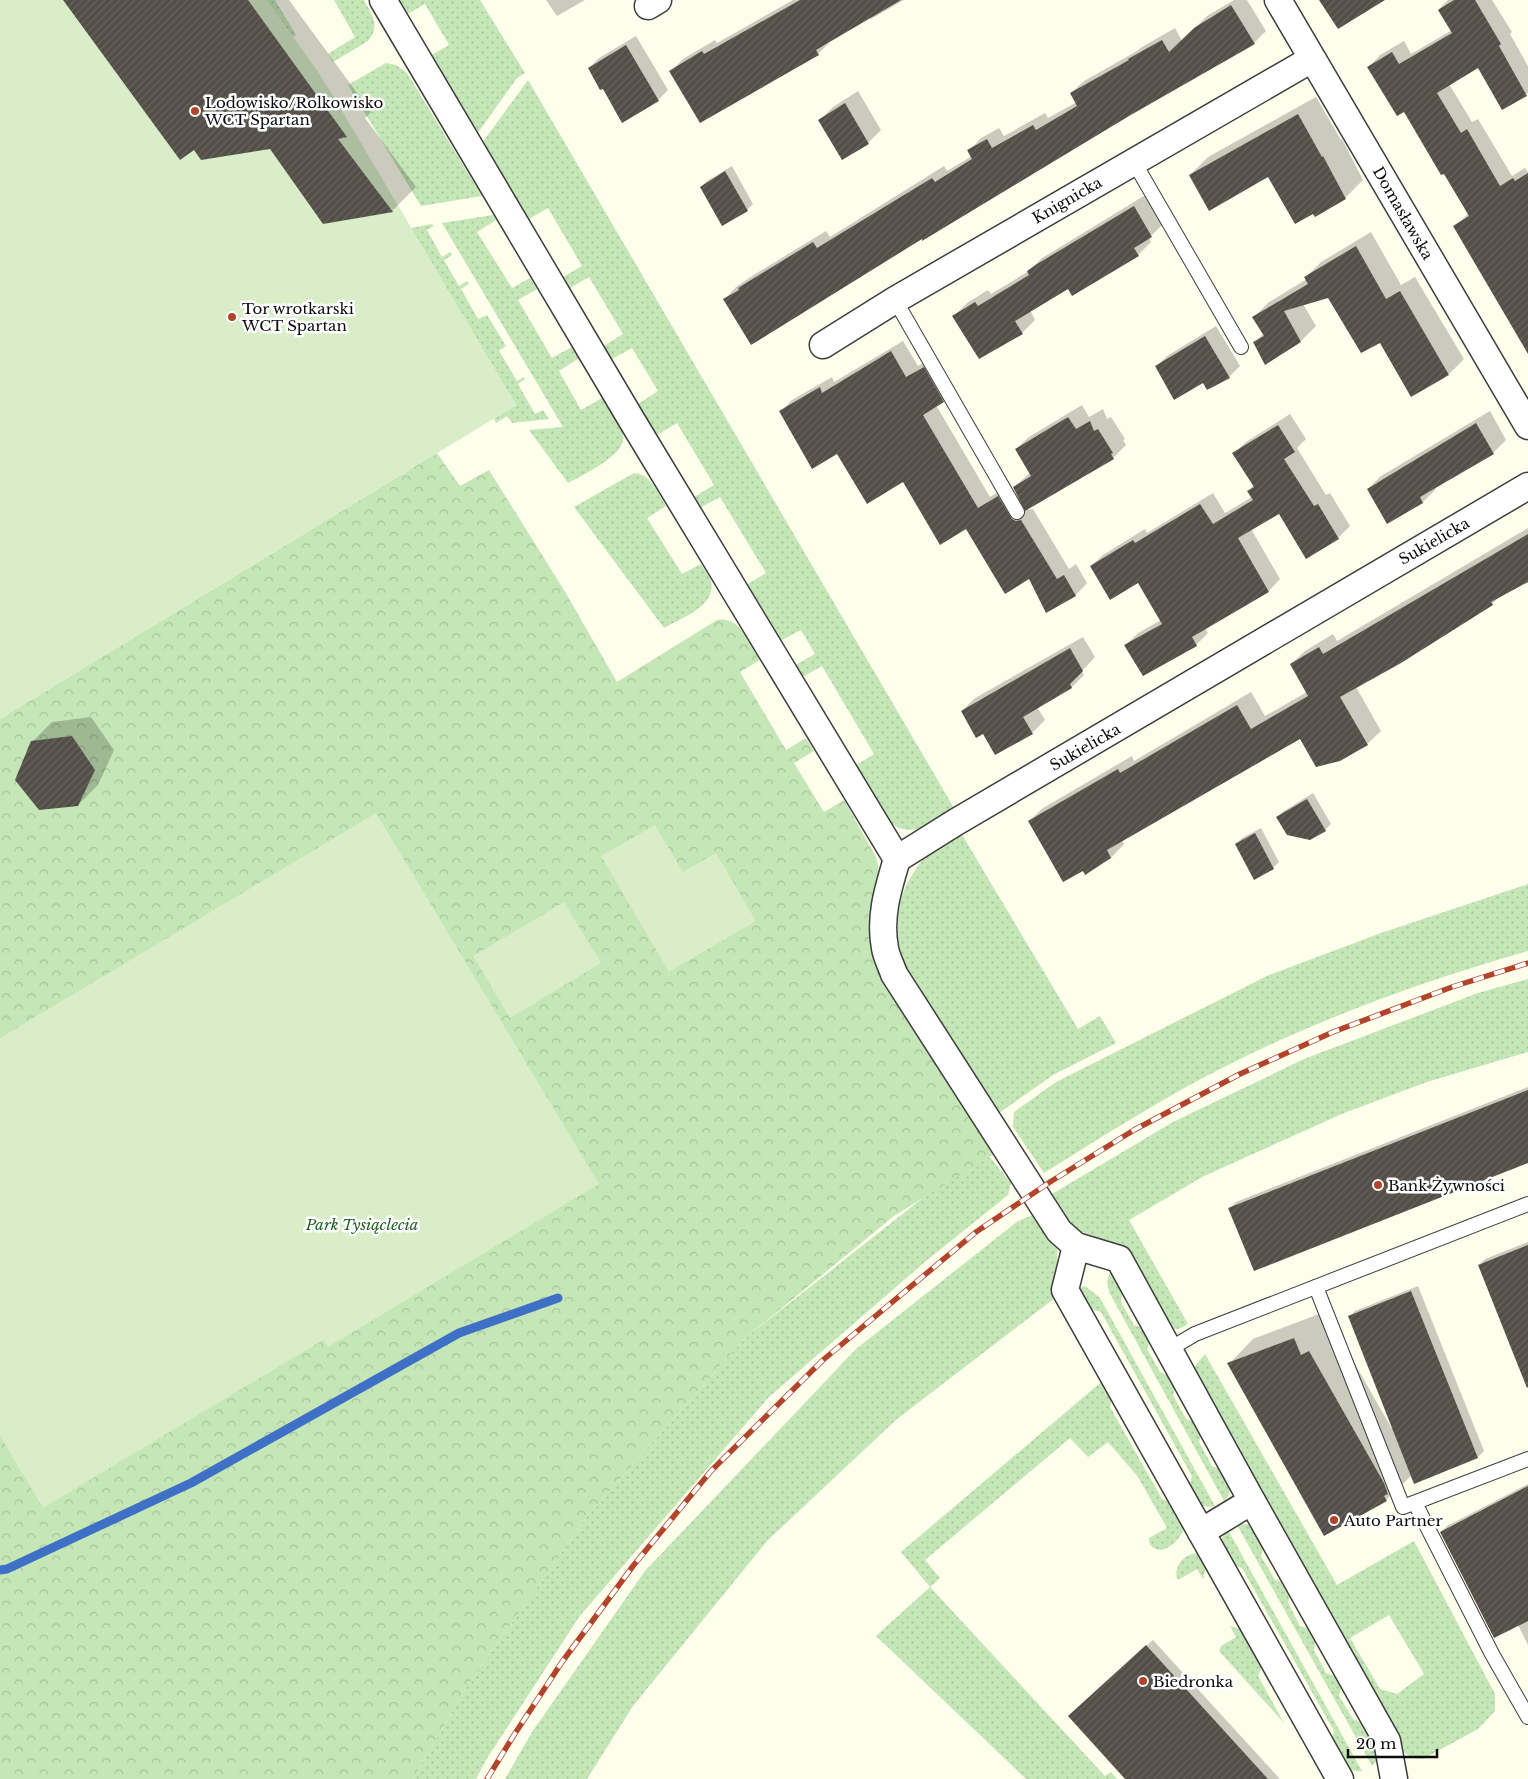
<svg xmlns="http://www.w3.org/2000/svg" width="1528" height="1779" font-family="'Libre Baskerville',serif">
	<defs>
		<pattern id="grass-dots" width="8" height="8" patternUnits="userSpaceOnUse" patternTransform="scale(1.25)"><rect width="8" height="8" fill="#c5e6b7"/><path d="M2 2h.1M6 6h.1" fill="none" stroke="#a8c49c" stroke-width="1.8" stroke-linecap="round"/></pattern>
		<pattern id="park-crowns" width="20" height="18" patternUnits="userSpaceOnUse" patternTransform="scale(1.25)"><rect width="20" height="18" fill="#c5e6b7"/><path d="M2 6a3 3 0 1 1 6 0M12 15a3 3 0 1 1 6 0" fill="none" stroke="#a8c49c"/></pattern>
		<pattern id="building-hatch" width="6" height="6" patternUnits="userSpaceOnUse" patternTransform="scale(1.25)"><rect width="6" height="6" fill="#534f48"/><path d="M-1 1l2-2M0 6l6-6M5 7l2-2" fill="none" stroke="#67645e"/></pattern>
	</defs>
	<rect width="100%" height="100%" fill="#fdfeeb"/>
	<g fill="url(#grass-dots)" fill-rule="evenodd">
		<polygon points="266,0 275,0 296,35 293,37"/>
		<path d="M334,0H364C372,15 381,26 368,41L333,62L328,54L355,37Z"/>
		<polygon points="397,0 480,0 525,73 517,78 477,134 430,56 449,45 425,4 406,15"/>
		<polygon points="386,63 396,65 407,73 482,196 421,206 348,85"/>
		<path d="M528,80L954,808C932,822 910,843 887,819L855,766L874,754L822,666L801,678L794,666L815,654L801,630L780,641L746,585L766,573L720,497L700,508L694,497L714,485L677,423L657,435L638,404L658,391L632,348L612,359L604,346L623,334L589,277L570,288L563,277L582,266L548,208L529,219L482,143Z"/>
		<path d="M493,215L496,220L477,232L512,288L530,278L537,289L518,300L552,358L572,347L579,358L559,371L581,410L602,398C608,409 620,424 623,435C628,454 582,475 568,483L529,430L563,427L442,223Z"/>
		<polygon points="432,224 434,226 427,230 442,257 450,252 452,255 444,260 459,286 467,281 469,284 461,289 478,319 487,315 506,346 499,351 517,381 524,377 525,379 518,384 535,414 543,410 549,419 512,423 507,416 496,423 494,419 516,405 411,228"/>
		<path d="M634,473C651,474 658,493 666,506L647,518L682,574L701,564C704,569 709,575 711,581C717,606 681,618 664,628L574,507Z"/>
		<path d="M961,833L1078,1029L1100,1016L1116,1043L1053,1075L999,1113L906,972C894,937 893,900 916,869C919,865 922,860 925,856C936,847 950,840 961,833Z"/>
		<path d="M1528,884V951C1430,979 1332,1014 1240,1059C1172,1092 1108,1133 1044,1173L1013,1127L1014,1112L1056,1082L1269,975L1381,933Z"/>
		<polygon points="1528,979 1528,1052 1427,1082 1344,1113 1204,1176 1129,1220 1188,1324 1179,1329 1170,1329 1111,1243 1077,1230 1063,1219 1066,1216 1052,1194 1173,1122 1304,1059 1478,993"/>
		<polygon points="988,1155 1011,1183 1008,1195 926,1261 769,1397 579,1617 486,1760 476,1779 413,1779 468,1685 588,1515 744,1339 971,1160"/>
		<polygon points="1035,1214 1057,1242 1057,1289 1055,1298 897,1419 767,1541 633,1706 587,1779 505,1779 532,1732 645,1571 856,1349 1018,1221"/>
		<path d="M1110,1271H1115L1124,1284L1121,1302L1134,1325L1145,1329L1151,1337L1147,1349L1160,1372L1172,1377L1176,1385L1173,1395L1186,1419L1197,1423L1202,1432L1199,1442L1212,1466L1227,1472C1231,1484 1233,1492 1224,1501L1109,1292L1107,1282Z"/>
		<path d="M1085,1286L1100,1298L1215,1506C1202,1509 1196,1503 1188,1494L1192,1476L1101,1312L1085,1307L1079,1290L1081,1287Z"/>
		<path d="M1205,1354L1337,1585L1414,1541L1495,1694V1711L1478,1729L1423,1759L1412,1758L1402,1751L1191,1371ZM1389,1615L1424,1674L1397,1694L1380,1689L1350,1638Z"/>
		<path d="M1106,1378L1114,1391L1110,1407L1162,1499L1176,1504C1178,1508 1182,1514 1184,1518C1187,1533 1174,1546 1162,1550C1155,1550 1148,1546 1149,1538L1167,1528L1138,1477L1108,1442L1088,1457L1070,1438L925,1560L940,1578L930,1587L1105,1776L1111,1772L1117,1779H1026L876,1636L930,1587L901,1552Z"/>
		<polygon points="1246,1524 1251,1525 1265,1540 1261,1556 1275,1580 1286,1583 1290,1590 1288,1603 1300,1626 1313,1630 1316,1639 1314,1650 1326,1673 1338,1677 1342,1686 1339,1696 1353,1719 1368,1725 1378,1741 1378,1759 1372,1766 1237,1525"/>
		<path d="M1228,1530L1362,1771C1343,1773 1339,1758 1330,1745L1334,1731L1242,1568L1228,1563L1221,1540Z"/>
		<path d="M1199,1553L1208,1562L1203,1579L1197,1569L1178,1580C1172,1566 1185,1553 1199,1553Z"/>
		<polygon points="1230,1626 1243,1630 1264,1662 1258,1676 1284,1723 1219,1651 1221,1646 1236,1637"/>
	</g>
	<path fill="url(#park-crowns)" d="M437,453L460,486L489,470L564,590L617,682L717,620C740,615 750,644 760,660L740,672L786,750L806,738L814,751L794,763L824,812L844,800L876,857L878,865L879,878L871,913L869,937L874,958L997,1152L894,1216L744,1339L588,1515L468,1685L413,1779H0V719Z"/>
	<g fill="#d8edc8">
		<polygon points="0,0 266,0 317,70 332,94 516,405 0,719"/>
		<polygon points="376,813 599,1184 328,1347 323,1340 43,1508 0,1436 0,1038"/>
		<polygon points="655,825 683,872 716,853 756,921 669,972 601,856"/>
		<polygon points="564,902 601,963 510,1018 473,956"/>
	</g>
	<g fill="#0003">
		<polygon points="64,0 289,0 371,112 365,118 416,187 392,211 271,148 194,148"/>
		<polygon points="546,0 585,0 557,16"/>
		<polygon points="793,0 904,0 871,19 870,17 830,40 830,42 818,54 671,71 683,59 715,40 717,43"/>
		<polygon points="1234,0 1247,0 1266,31 1254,43 1128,115 922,238 724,300 736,287 752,276 826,231 830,237 944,166 947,171 972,156 969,151 981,138 999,128 1004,136 1045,113 1048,118 1077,102 1071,93 1084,81 1137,51 1142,47 1175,28 1182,41 1207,16"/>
		<polygon points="1448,0 1492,0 1512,32 1510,34 1528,66 1528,93 1503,109 1478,67 1449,84 1472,122 1478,119 1512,176 1525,168 1528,172 1528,326 1455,226 1469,213 1405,110 1369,67 1380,55 1404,41 1411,54 1452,30 1439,9"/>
		<polygon points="636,36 668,90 658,100 623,121 603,88 589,68 599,58"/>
		<polygon points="858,91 881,130 868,143 820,120 833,107"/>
		<polygon points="1316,97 1341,140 1342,139 1363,180 1345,198 1268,176 1190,175 1208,157"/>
		<polygon points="732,166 753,204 747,210 723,224 701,187 707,181"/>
		<polygon points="1147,194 1164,223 1149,238 1151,242 1138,255 1068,287 1030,310 1035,320 1022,333 979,357 954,316 967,303 988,290 991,294 1029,271 1042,258 1052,252"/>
		<polygon points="1371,232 1401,285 1415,277 1464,359 1449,374 1412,396 1380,341 1329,297 1303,304 1316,326 1301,341 1265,363 1254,343 1264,333 1254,317 1269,302 1307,279 1306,277 1321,262"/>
		<polygon points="1216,326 1240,366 1229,377 1203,381 1156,367 1167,356"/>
		<polygon points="903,341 918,366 936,356 955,390 943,401 936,405 990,497 1010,485 1017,497 1019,496 1014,487 1030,473 1016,449 1029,437 1082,405 1089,417 1103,409 1107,419 1111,417 1125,439 1123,440 1126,445 1113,458 1024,510 1033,509 1069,569 1076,564 1087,583 1076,595 1047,611 1029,578 904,480 837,453 781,411 792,400 832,377 834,382"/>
		<polygon points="1490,411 1506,440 1493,453 1434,487 1436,489 1423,502 1368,489 1381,476"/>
		<polygon points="1290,414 1306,439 1297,448 1326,495 1330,493 1350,526 1338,538 1307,558 1280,512 1251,529 1280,579 1269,591 1205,628 1208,633 1196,645 1143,675 1126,645 1138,633 1161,620 1138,581 1091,566 1103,555 1145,529 1147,533 1213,493 1225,513 1252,497 1248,491 1254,485 1234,453 1246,442"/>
		<polygon points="1528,528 1528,580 1502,594 1492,604 1356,687 1381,731 1367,744 1300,738 1122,840 1124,844 1111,858 1029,821 1043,808 1132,756 1134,761 1251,692 1265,716 1307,692 1291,664 1305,651 1333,634 1337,641"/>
		<polygon points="1083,637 1095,657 1082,671 1084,675 1072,687 1037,707 1045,720 1032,733 962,711 975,698"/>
		<polygon points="91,717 114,750 98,785 78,805 32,742 52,722"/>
		<polygon points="1313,793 1331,824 1325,830 1278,817 1284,811"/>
		<polygon points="1261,828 1279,862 1273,868 1236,844 1242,838"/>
		<polygon points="1528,1087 1528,1162 1230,1208 1236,1202"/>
		<polygon points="1528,1242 1528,1387 1479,1265 1485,1259"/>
		<polygon points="1418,1286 1484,1451 1478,1457 1415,1482 1412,1475 1386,1500 1229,1364 1253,1339 1319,1314 1326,1332 1334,1327 1392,1429 1394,1428 1349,1317 1355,1311"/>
		<polygon points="1528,1484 1528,1645 1518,1625 1441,1532 1447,1526"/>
		<polygon points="1153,1640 1280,1779 1127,1779 1076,1710"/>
	</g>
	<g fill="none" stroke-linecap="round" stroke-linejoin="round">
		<polyline stroke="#3e70c5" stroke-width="9" points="0,1570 7,1569 191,1483 459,1333 558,1298"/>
	</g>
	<g fill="url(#building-hatch)">
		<polygon points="63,0 248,0 347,137 338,139 393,212 323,224 270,149 201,160 194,150 180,160"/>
		<polygon points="800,0 901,0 816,50 819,55 700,123 669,71 702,51 704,54"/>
		<polygon points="1319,0 1385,0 1338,29"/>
		<polygon points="1454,0 1475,0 1501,44 1499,46 1527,96 1502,110 1478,68 1437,93 1461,133 1467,129 1500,186 1513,178 1515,181 1528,173 1528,354 1453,226 1469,216 1444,174 1441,175 1404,112 1397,116 1367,67 1392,52 1399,64 1452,33 1438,10"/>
		<polygon points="1231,5 1255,44 1129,116 922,241 922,239 751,345 723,299 739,290 738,288 813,242 817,248 932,178 935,182 972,159 967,150 987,139 992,148 1033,125 1036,130 1077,106 1070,93 1129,60 1128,59 1162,40 1169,52 1194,28"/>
		<polygon points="626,45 659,101 622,123 603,89 600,90 588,68"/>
		<polygon points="845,103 869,144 842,160 818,120"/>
		<polygon points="1298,114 1322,157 1323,156 1346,199 1315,217 1313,214 1295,224 1268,177 1209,211 1189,175"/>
		<polygon points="725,171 748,211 722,226 700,187"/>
		<polygon points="1134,206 1152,237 1134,248 1139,256 1072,296 1068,289 1015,321 1023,334 979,359 952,316 975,302 978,306 1029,275 1027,271 1037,264"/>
		<polygon points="1356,246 1386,299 1400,291 1449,375 1411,397 1380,343 1361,353 1328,298 1284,311 1301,342 1265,365 1253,342 1264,336 1252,317 1308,284 1304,277"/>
		<polygon points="1205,336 1230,378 1207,390 1203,383 1174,400 1155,366"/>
		<polygon points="891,351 906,377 924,367 944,402 923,415 978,508 998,496 1012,519 1016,521 1021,520 1057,579 1064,575 1076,596 1046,613 1029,579 1005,594 966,529 940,545 903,482 867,504 837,454 812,469 779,411 820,387 822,393"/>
		<polygon points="1068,417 1076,429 1090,421 1094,431 1098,429 1113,453 1111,454 1114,459 1025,511 1013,487 1031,476 1015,449"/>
		<polygon points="1476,423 1494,454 1420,497 1423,503 1387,524 1367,489"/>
		<polygon points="1278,425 1295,452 1284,459 1314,506 1318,504 1339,539 1306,559 1279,514 1238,538 1269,592 1192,637 1197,646 1143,676 1124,645 1162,624 1138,583 1110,600 1090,566 1133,540 1135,543 1200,504 1213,524 1253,500 1247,491 1254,487 1232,453"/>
		<polygon points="1528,534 1528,582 1491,602 1493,605 1401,663 1340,697 1368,745 1340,761 1316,767 1300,739 1107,850 1111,858 1085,875 1083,871 1063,882 1028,821 1118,769 1120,773 1237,705 1251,729 1308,696 1290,664 1319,647 1323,654"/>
		<polygon points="1070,648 1083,671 1070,684 1072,688 1023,717 1033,734 995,755 983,734 976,738 961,711"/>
		<polygon points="72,736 95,770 78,806 39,810 15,780 31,741"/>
		<polygon points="1307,799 1326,831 1310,840 1287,835 1276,817"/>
		<polygon points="1255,833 1274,869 1254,880 1235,844"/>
		<polygon points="1528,1090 1528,1163 1254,1271 1228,1208"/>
		<polygon points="1528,1245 1528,1387 1527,1388 1478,1265"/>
		<polygon points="1411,1291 1478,1458 1414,1484 1348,1316"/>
		<polygon points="1294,1338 1301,1355 1309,1351 1384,1483 1388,1494 1384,1496 1387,1501 1324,1536 1227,1363"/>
		<polygon points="1528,1486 1528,1621 1494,1638 1440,1532"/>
		<polygon points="1146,1645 1268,1779 1125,1779 1068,1716"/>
	</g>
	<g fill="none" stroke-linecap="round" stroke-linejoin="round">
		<g stroke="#3e3e3e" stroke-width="16">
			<g id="service">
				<polyline points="1134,162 1241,347"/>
				<polyline points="895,300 1017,512"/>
				<polyline points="1316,1287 1403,1507 1528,1459"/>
				<polyline points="1168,1350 1195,1334 1528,1204"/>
				<polyline points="1415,1503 1492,1654 1528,1717"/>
			</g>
		</g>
		<g stroke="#3e3e3e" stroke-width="29">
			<g id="minor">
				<polyline points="383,0 631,419 897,859"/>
				<polyline points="1278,0 1528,426"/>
				<polyline points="648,6 658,0"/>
				<polyline points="823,345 895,300 1312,59"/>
				<polyline points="1076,1246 1065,1290 1340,1779"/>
				<polyline points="1201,1532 1252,1501"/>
				<path d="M1394,1779L1387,1741L1252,1501L1119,1259L1076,1246L1059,1231L894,974C891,965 886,956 885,948C879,917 888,889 897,859L956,822L1528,486"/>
			</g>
		</g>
		<use href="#service" stroke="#fff" stroke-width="14"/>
		<use href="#minor" stroke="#fff" stroke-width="26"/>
		<g stroke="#b3442c" stroke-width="5.5">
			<polyline id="rail" points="487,1779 514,1735 562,1662 633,1566 711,1471 823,1360 976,1232 1050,1182 1134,1130 1240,1074 1333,1032 1452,987 1528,963"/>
		</g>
		<use href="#rail" stroke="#fff" stroke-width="4" stroke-dasharray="11" stroke-linecap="butt"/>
	</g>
	<g fill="#b3442c" stroke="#fff" stroke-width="2">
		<circle cx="195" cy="111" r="5"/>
		<circle cx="232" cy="317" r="5"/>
		<circle cx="1378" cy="1185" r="5"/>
		<circle cx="1334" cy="1520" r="5"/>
		<circle cx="1143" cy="1681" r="5"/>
	</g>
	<g text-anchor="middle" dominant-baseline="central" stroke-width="5" stroke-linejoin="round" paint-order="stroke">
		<g font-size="15" fill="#0b0b0b" stroke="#fff" text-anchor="start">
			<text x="205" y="102">Lodowisko/Rolkowisko<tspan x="205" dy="17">WCT Spartan</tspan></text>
			<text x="242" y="308">Tor wrotkarski<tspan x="242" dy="17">WCT Spartan</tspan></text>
			<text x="1388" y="1185">Bank Żywności</text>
			<text x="1344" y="1520">Auto Partner</text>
			<text x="1153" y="1681">Biedronka</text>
		</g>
		<g font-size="15" fill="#0b0b0b" stroke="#fff">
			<text transform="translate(1067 200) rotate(-30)">Knignicka</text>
			<text transform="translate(1403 213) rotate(60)">Domasławska</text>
			<text transform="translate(1434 541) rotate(-30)">Sukielicka</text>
			<text transform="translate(1085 747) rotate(-30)">Sukielicka</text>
		</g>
		<g font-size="15" font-style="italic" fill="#205f21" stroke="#fff">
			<text x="362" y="1224">Park Tysiąclecia</text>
		</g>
	</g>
	<path d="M1348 1749v8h89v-8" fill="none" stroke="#0b0b0b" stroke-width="2.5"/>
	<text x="1356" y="1749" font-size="15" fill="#0b0b0b" stroke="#ffffff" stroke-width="4" paint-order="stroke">20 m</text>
</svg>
